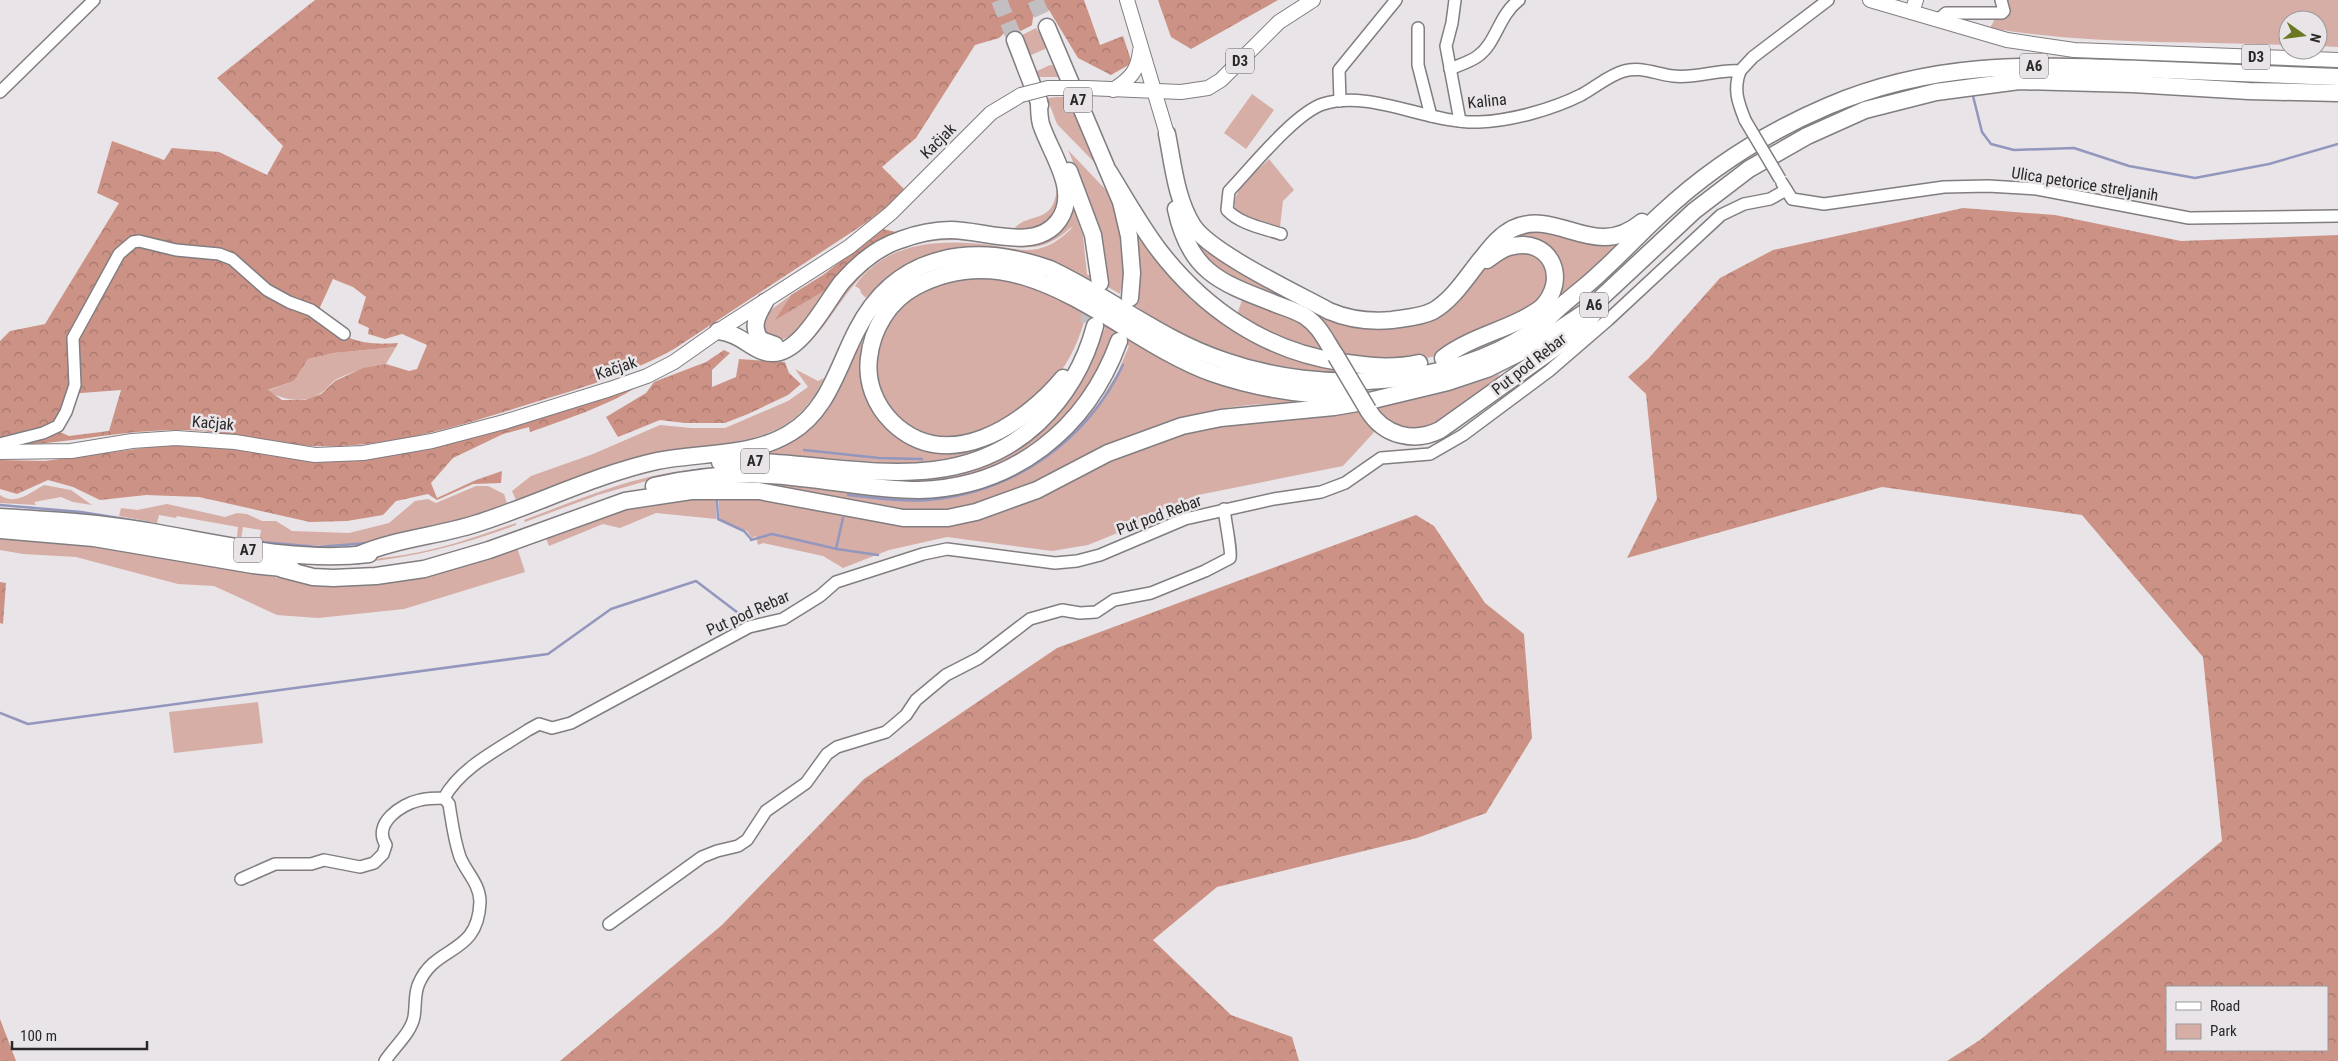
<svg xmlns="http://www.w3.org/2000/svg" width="2338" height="1061" font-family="'Roboto Condensed',sans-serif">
	<defs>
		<pattern id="forest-crowns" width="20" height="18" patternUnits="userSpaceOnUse" patternTransform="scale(1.25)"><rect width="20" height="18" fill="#cc9285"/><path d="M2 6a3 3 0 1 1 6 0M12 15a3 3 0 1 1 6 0" fill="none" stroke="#a6776d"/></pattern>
	</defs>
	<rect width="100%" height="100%" fill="#e8e4e7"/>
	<g fill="#d6aea6">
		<path d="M1997,0H2338V47L2318,46V20H2288V45C2189,41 2088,45 1990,28L1999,11Z"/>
		<polygon points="1036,28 1047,45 1045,49 1029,56 1020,36"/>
		<polygon points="1050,65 1057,66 1061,77 1035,77 1037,71"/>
		<polygon points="1252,94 1274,110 1246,149 1224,133"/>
		<polygon points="1057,97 1071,97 1098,163 1095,163 1057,124 1047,98"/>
		<path d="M1068,150L1107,191L1117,217L1122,243L1124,272L1120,294L1108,287C1106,235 1088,197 1068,150Z"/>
		<path d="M1269,159L1294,190L1283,201L1280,227L1241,214L1235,209C1232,187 1255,173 1269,159Z"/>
		<path d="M1057,187C1063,203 1054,222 1036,229C1030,231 1020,230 1012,231C1028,210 1054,227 1057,187Z"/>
		<path d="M1073,207L1083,236L1087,274L1107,286L1106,291C1084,279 1062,265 1038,257C973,234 913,249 866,298L861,293L860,289L855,286C887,240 942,239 991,245C1007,247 1025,253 1041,248C1053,245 1064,236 1073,227C1069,228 1066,232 1062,235C1052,242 1042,247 1031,247C1017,249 1003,244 989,242C940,237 896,239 860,278C835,304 820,343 787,359L812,339L850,285L870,265L895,248L939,236L1013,243L1070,214Z"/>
		<polygon points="1184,218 1317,309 1405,322 1507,251 1528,250 1551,266 1543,302 1442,355 1414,360 1342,357 1325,328 1221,275 1201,255"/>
		<path d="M1132,225L1147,250L1191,300L1228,325L1374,370C1355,374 1337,373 1317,372C1250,367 1192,344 1136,306L1139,288Z"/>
		<polygon points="1531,231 1621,240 1588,272 1549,304 1555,259 1505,239"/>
		<path d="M968,277H994L1021,283L1302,400L1298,403C1280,404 1260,403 1241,406C1196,411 1149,427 1107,445C1050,471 998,507 934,512C881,515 819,493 766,485V481L982,486L1030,465L1073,434L1101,400L1118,372L1129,346L1114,338C1105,356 1096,375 1086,392C1062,432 1012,466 966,476C946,481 926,482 906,483L660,477L598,495L525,522L524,520C564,505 604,488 645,478C673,471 701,468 730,466L936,476L1053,417L1077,387L1105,328L1085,319C1072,362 1056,384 1020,409C1001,422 981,434 958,437C942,439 924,435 911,426C855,391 872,319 924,290C936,283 954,281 968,277Z"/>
		<path d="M826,290V293C814,311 802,334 780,340L765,334L762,324L768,312L791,295L776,319Z"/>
		<polygon points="1243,297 1302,321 1331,355 1315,352 1236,318"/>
		<path d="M863,335C853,394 870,404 910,442L1000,437L1016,433L967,456L921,465L765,454L796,437Z"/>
		<path d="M396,347L386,364C369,367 353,371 337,379C331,382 328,388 322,392C306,405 283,400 267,391L294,381L308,359L334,353Z"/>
		<path d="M795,369L818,381L824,378C815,397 802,415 783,426C747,446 703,444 664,453C614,463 564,482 516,500L512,491L531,476L593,454L660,425L691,428H725L788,401L808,387Z"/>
		<path d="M1500,374L1496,380L1432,429L1397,428L1372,407C1416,400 1458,390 1500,374Z"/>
		<polygon points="1363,408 1378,428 1343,466 1198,495 1167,507 1120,532 1088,545 1052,551 947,537 889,550 843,568 823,556 763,543 758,545 756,536 752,538 747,531 719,519 719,492 919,524 1118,455 1161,437 1236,421"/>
		<path d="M44,485L71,490L92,505L73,502L61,497L34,502L36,505L0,503V495C16,506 29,493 44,485Z"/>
		<path d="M476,486H488L504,494L507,503C459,521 407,538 355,544C323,547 291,545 259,541L261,530L243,527L241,539L237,537L238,527L177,516L176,518L159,515L157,523L119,516L121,508L137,510L167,504L225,517L237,513L247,514L262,521H276L292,531L349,533L389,523L415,501L428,499L436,503Z"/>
		<polygon points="716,492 716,519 656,513 620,528 603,524 549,546 544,533 599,512"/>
		<path d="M516,523V525C440,553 371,568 289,563C328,562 366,561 404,555C443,549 479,536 516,523Z"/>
		<polygon points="0,536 96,544 285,579 312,581 516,544 525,572 404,609 318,618 277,615 214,586 178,584 76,557 23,554 0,550"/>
		<polygon points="258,702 263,743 174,753 169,712"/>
	</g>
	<g fill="url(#forest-crowns)" fill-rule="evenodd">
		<path d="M315,0H1084L1100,45L1123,36L1132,63L1111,75L1078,58L1049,10L1034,11L1032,25L1021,31L1013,25L999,38L975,45L916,138L882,167L906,191L867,222L674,349C627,375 578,389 526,405C459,426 391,448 319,446C271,446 225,429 177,430C117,430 60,446 0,445V341L10,331L45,324L119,203L97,193L112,141L164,160L172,148L219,152L267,175L283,146L217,78ZM333,279L353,287L366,297L358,323L369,328L368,334L385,339L402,334L427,345L417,369L409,371L386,364L363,368L335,381L321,394L305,400H282L268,390L294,381L308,359L334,353L396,347L398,343C360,346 346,339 315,318ZM121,390L109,431L69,436L51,428L68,394Z"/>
		<polygon points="1158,0 1278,0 1191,49 1171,37"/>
		<path d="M1963,208L2055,215L2181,241L2338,235V1061H1947L1980,1040L2222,841L2203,657L2082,515L1882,487L1627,558L1657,499L1646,394L1628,377L1648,359L1720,278L1773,250ZM2167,987H2327V1050H2167Z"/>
		<polygon points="883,229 896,232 864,249 847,265 826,290 775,320 791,295 823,275"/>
		<polygon points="724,350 730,353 712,370 712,387 736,377 739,359 785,362 789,373 801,384 788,395 748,414 725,423 685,423 660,420 618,437 606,417 646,393 654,382 706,362"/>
		<path d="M637,387C604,407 567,419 530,432L529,427L503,434L453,458L431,483L437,498L476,480L502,471L501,483L473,484L437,500L428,494L396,501L383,515L347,521L310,522L199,497L146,495L100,500L73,487L48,480L17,494L0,489V460L45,461L181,443L222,446L270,455L317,461L435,447L477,436Z"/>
		<polygon points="1416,515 1434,526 1485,603 1524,634 1532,738 1486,813 1417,838 1217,887 1153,940 1231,1015 1292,1037 1299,1061 560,1061 722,925 864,779 1057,648"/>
		<polygon points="0,582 6,583 3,624 0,623"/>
		<polygon points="0,1019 16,1061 0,1061"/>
	</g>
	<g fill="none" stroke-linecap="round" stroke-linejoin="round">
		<g stroke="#9497bd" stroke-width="2.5">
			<polyline points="1973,96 1982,132 1991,144 2014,150 2074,148 2129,166 2195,178 2269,164 2338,144"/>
			<polyline points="813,400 822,386"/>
			<polyline points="804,450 879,458 922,459"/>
			<path d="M848,495C875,498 902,502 928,500C1014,492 1086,442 1123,365"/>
			<polyline points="717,500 718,519 744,531 751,539"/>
			<polyline points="0,505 81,512 150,523"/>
			<polyline points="751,540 772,534 837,549 878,555"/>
			<polyline points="251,541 318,547 368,543"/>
			<polyline points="836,549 843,518"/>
			<polyline points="0,713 28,724 548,654 611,609 696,581 750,622"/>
		</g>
		<g stroke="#c2bec1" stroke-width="16" stroke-dasharray="16 8" stroke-linecap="butt">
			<polyline points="999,0 1015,40"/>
			<polyline points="1035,0 1047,27"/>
			<polyline points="1088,323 1092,294"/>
		</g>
		<g stroke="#817d80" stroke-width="14">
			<g id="minor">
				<polyline points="1455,0 1452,23 1446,46 1460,121"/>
				<polyline points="1938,20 1946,13 2002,13 2004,11 2001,0"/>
				<polyline points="1418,28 1418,65 1431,116"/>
				<path d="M1450,69C1459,65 1470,62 1478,56C1497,42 1498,16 1519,0"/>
				<path d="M1740,71C1733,90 1738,102 1745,120"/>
				<polyline points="0,92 94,0"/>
				<polyline points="1340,101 1339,70 1396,0"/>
				<polyline points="1782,183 1792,199 1824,204 1944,187 1988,186 2037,189 2189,218 2338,216"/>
				<path d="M1281,234C1263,228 1240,224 1227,210L1229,191C1251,168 1295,113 1323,104C1371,89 1428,124 1479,122C1511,121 1553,109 1581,95C1596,87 1609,75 1624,71C1640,66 1656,74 1673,76C1695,79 1718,69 1740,71L1753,57L1828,0"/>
				<polyline points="0,444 43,433 58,426 66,412 75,385 73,338 119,254 133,242 139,241 176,250 219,254 232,259 267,290 289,302 311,310 344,334"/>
				<path d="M241,879L275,864H311L324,860L360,867L374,863L383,854L386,845C372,824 401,804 420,800C428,798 436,798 444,798C461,767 499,749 528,730L539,724L552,728L571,723L749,627L783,619L820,596L836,582L923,554L947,549L1055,563L1077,561L1100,555L1185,519L1274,499L1321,492L1345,483L1381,458L1430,454L1463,435L1549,371L1608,320L1721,215L1744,204L1770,199L1786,190"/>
				<path d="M609,924L702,857L717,851L738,846L747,840L766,811L806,783L827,754L837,747L886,732L906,715L916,700L946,675L979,658L1030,619L1062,610L1080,613L1096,612L1114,600L1151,593L1205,571L1230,558C1232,553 1225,519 1224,509"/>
				<path d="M385,1061C394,1047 411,1033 414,1017C416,1006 414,993 419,983C436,944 478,956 480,902C480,884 466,872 460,857C454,840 452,822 449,804L444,798"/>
			</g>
		</g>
		<g stroke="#817d80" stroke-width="16">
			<g id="major">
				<polyline points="1127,0 1167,134"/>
				<polyline points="1870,0 2007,40 2074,50 2338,60"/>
				<polyline points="1912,12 1916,0"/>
				<polyline points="1087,88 1181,92 1208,88 1221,80 1279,22 1313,0"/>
				<path d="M1113,90C1130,79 1138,71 1140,51"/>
				<polyline points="0,452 71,451 132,441 176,438 235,442 315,455 363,453 432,441 504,422 610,389 647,376 674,362 718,331 849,247 891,213 991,113 1021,95"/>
			</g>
		</g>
		<g stroke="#817d80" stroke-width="19">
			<g id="highway">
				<polyline points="1047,27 1121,202 1129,236 1132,273 1130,298"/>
				<polyline points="1015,40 1040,105"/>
				<path d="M1167,134C1173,164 1176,199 1193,226C1211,253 1298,294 1329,311C1350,320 1370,322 1392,320C1406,318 1421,317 1433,311C1453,300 1468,275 1482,258C1491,247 1499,236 1512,229C1558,207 1594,262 1642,222"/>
				<polyline points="1069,171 1093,235 1100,283"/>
				<path d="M1109,172C1125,198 1140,225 1158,249C1203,308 1265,351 1340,362C1366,366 1392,369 1419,363"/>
				<path d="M1176,209C1189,270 1218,282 1271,302C1282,307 1296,310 1306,317C1320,326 1327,343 1336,356"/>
				<path d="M765,302C758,314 750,327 761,340L775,345"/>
				<path d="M718,331C742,333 755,354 773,353C801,353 826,302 842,282C857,265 878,247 900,240C916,234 934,230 951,230C984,230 1036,253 1059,220C1080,190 1050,153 1041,124C1039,117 1039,109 1039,101"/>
				<path d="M1443,358C1466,340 1495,333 1521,320C1528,316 1535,313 1541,308C1570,280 1551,235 1509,247C1501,249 1494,255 1487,260"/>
				<path d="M1063,378C1024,425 947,476 892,422C875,405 866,382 869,358C872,329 889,301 915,287C1025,228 1115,338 1212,373C1258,389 1306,396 1355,396"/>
				<path d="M1368,410C1384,436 1414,443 1440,430L1573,335L1587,323L1596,310"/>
				<path d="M720,462C829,456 948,507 1038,423C1066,396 1085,364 1095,326"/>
				<path d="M654,486C702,475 752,471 801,478C840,482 879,490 918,490C1013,488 1087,429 1119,341"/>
				<path d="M0,517C47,520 94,522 140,530C216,542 291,563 369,554"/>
				<polyline points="0,530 94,538 253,565 292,569"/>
				<path d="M358,555C395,539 437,536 475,524C536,505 594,475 657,461C701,452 751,457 790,433C828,411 838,366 857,330C897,252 974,242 1050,269C1110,297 1161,340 1225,361C1322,395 1451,388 1537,328C1545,322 1551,315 1558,309C1572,296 1588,285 1601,272C1622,253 1641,232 1662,213C1710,168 1767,132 1828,106C1934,61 2027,65 2140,69C2206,72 2272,74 2338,77"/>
				<polyline points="282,569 313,577 333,578 376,576 424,569 489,550 625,501 691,491 759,491 903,518 948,518 976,512 1037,490 1108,453 1182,426 1221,418 1334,407 1369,401 1448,382 1487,369 1539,343 1587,311 1694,211 1749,169 1807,136 1865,110 1936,92 2019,81 2133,84 2249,91 2338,93"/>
			</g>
		</g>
		<use href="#minor" stroke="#fff" stroke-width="11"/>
		<use href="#major" stroke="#fff" stroke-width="14"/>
		<use href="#highway" stroke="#fff" stroke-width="16"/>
		<g stroke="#817d80" stroke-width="14" stroke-linecap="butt">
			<polyline id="minor-bridge" points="1745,120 1780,179"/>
		</g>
		<g stroke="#817d80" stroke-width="16" stroke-linecap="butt">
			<polyline id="major-bridge" points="1021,95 1048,88 1087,88"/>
		</g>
		<g stroke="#817d80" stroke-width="19" stroke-linecap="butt">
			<polyline id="highway-bridge" points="1336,356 1368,410"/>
		</g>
		<use href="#minor-bridge" stroke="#fff" stroke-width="11"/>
		<use href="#major-bridge" stroke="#fff" stroke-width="14"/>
		<use href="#highway-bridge" stroke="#fff" stroke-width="16"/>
	</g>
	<g text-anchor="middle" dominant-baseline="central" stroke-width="5" stroke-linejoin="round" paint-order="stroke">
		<g fill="#e8e4e7" stroke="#636062" stroke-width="1">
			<rect x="2242" y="44.5" width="28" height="25" rx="4"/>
			<rect x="1226" y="48.5" width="28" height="25" rx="4"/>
			<rect x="2020" y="53.5" width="28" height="25" rx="4"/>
			<rect x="1064" y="87.5" width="28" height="25" rx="4"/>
			<rect x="1580" y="292.5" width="28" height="25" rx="4"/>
			<rect x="741" y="448.5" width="28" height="25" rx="4"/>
			<rect x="234" y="537.5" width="28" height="25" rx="4"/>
		</g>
		<g font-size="15" font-weight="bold" fill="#2a2829">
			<text x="2256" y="57">D3</text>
			<text x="1240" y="61">D3</text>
			<text x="2034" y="66">A6</text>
			<text x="1078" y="100">A7</text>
			<text x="1594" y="305">A6</text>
			<text x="755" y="461">A7</text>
			<text x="248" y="550">A7</text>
		</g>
		<g font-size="16" fill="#2a2829" stroke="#e8e4e7">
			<text transform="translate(1487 101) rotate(-6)">Kalina</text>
			<text transform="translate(938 141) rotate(-45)">Kačjak</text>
			<text transform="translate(2085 184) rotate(9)">Ulica petorice streljanih</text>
			<text transform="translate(1529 364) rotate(-38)">Put pod Rebar</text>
			<text transform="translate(616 368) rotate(-19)">Kačjak</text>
			<text transform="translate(213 423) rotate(5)">Kačjak</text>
			<text transform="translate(1159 515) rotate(-20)">Put pod Rebar</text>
			<text transform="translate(748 613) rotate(-24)">Put pod Rebar</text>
		</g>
	</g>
	<rect x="2166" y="986" width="162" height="65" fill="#e8e4e7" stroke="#9c999b"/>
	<rect x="2176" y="1002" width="25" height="8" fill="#ffffff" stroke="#9c999b"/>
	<text x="2210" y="1011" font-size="15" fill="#2a2829">Road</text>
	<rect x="2176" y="1024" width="25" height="15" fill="#d6aea6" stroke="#9c999b"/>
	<text x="2210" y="1036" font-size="15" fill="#2a2829">Park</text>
	<g transform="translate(2303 35) rotate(104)"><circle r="24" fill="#e8e4e7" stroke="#9c999b"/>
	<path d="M0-4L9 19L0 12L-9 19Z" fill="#6b7722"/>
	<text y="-8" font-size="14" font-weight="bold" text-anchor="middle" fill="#2a2829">N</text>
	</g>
	<path d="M12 1041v8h135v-8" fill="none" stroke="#2a2829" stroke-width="2.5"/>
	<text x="20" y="1041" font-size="15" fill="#2a2829" stroke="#e8e4e7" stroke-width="4" paint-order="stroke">100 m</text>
</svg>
